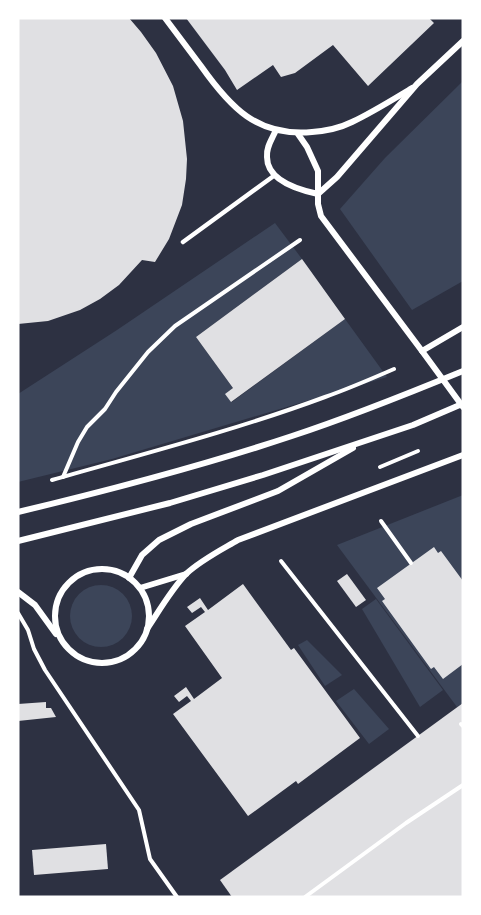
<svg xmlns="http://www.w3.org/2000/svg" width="481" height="915" font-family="'Asap Condensed',sans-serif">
	<rect width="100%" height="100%" fill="#2d3142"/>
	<g fill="#3c4559">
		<polygon points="463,81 463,281 412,310 340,209 385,158"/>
		<polygon points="275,223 302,259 196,337 233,388 226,394 232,402 345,319 387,377 112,459 18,482 18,394 117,330"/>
		<polygon points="463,495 463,703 457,707 337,545"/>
		<circle cx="101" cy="616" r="31"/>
		<polygon points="376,599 443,690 420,707 362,609"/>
		<polygon points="307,640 342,675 325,686 298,645"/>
		<polygon points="354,689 389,729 369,744 336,701"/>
	</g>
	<g fill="#e0e0e3">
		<polygon points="18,18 129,18 141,32 156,53 173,86 183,121 187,159 186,179 182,205 169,239 155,262 142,260 119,285 100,299 80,310 48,321 18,324"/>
		<polygon points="186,18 429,18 434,23 368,86 333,45 295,73 281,77 273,65 237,90 225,70"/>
		<polygon points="302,259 345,319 231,402 225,394 233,388 196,337"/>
		<polygon points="434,547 438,553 441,551 463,581 463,664 443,679 434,667 431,669 382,601 385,599 377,588"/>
		<polygon points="347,574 366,600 356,607 337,581"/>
		<polygon points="243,584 291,650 294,648 360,738 298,784 296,781 248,816 173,714 191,701 187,696 179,702 174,696 186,687 194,699 222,678 185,626 205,612 201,607 192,613 187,607 200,598 208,610"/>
		<polygon points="46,702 46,708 51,708 56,717 18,721 18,704"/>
		<polygon points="463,703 463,897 232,897 220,880"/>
		<polygon points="106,844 108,869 34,875 32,850"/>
	</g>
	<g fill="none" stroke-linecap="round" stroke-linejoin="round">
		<g stroke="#fff" stroke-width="4">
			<polyline points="380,467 418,451"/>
			<polyline points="63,477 78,442 87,427 105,409 116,392 148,352 175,326 300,240"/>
			<path d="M52,480C143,454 236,430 325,397C348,389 371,379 394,369"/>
			<polyline points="381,521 411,563"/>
			<polyline points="281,561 418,736"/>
			<polyline points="18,613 28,630 34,649 45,670 139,810 150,859 177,897"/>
			<polyline points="461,724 463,726"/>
			<polyline points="305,897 406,823 463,785"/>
		</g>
		<polyline stroke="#fff" stroke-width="4.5" points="183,242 275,175"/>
		<g stroke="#fff" stroke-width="6">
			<path d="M165,18C177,34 189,50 201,66C230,107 257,137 312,132C325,131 340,128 352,122C373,112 392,100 412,88"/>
			<polyline points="463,41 417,84 337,177 318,194 318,204 321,216 422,351 463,407"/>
			<path d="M276,130C272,139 266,147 267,157C267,181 299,190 318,194V171L307,147L298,134"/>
			<polyline points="422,351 463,327"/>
			<path d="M18,512C110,490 202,466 292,436C350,417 407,394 463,371"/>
			<polyline points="18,541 170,503 263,475 413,425 462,404"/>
			<circle cx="102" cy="616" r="47"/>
			<polyline points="129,578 142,555 159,540 191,524 278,491 353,448"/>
			<polyline points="140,588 186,574"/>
			<polyline points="18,592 35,605 56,634"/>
			<path d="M147,629C159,611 171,590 186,574C201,560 221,550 238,540L463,455"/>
		</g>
	</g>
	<rect width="481" height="915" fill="none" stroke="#ffffff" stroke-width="39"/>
</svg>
